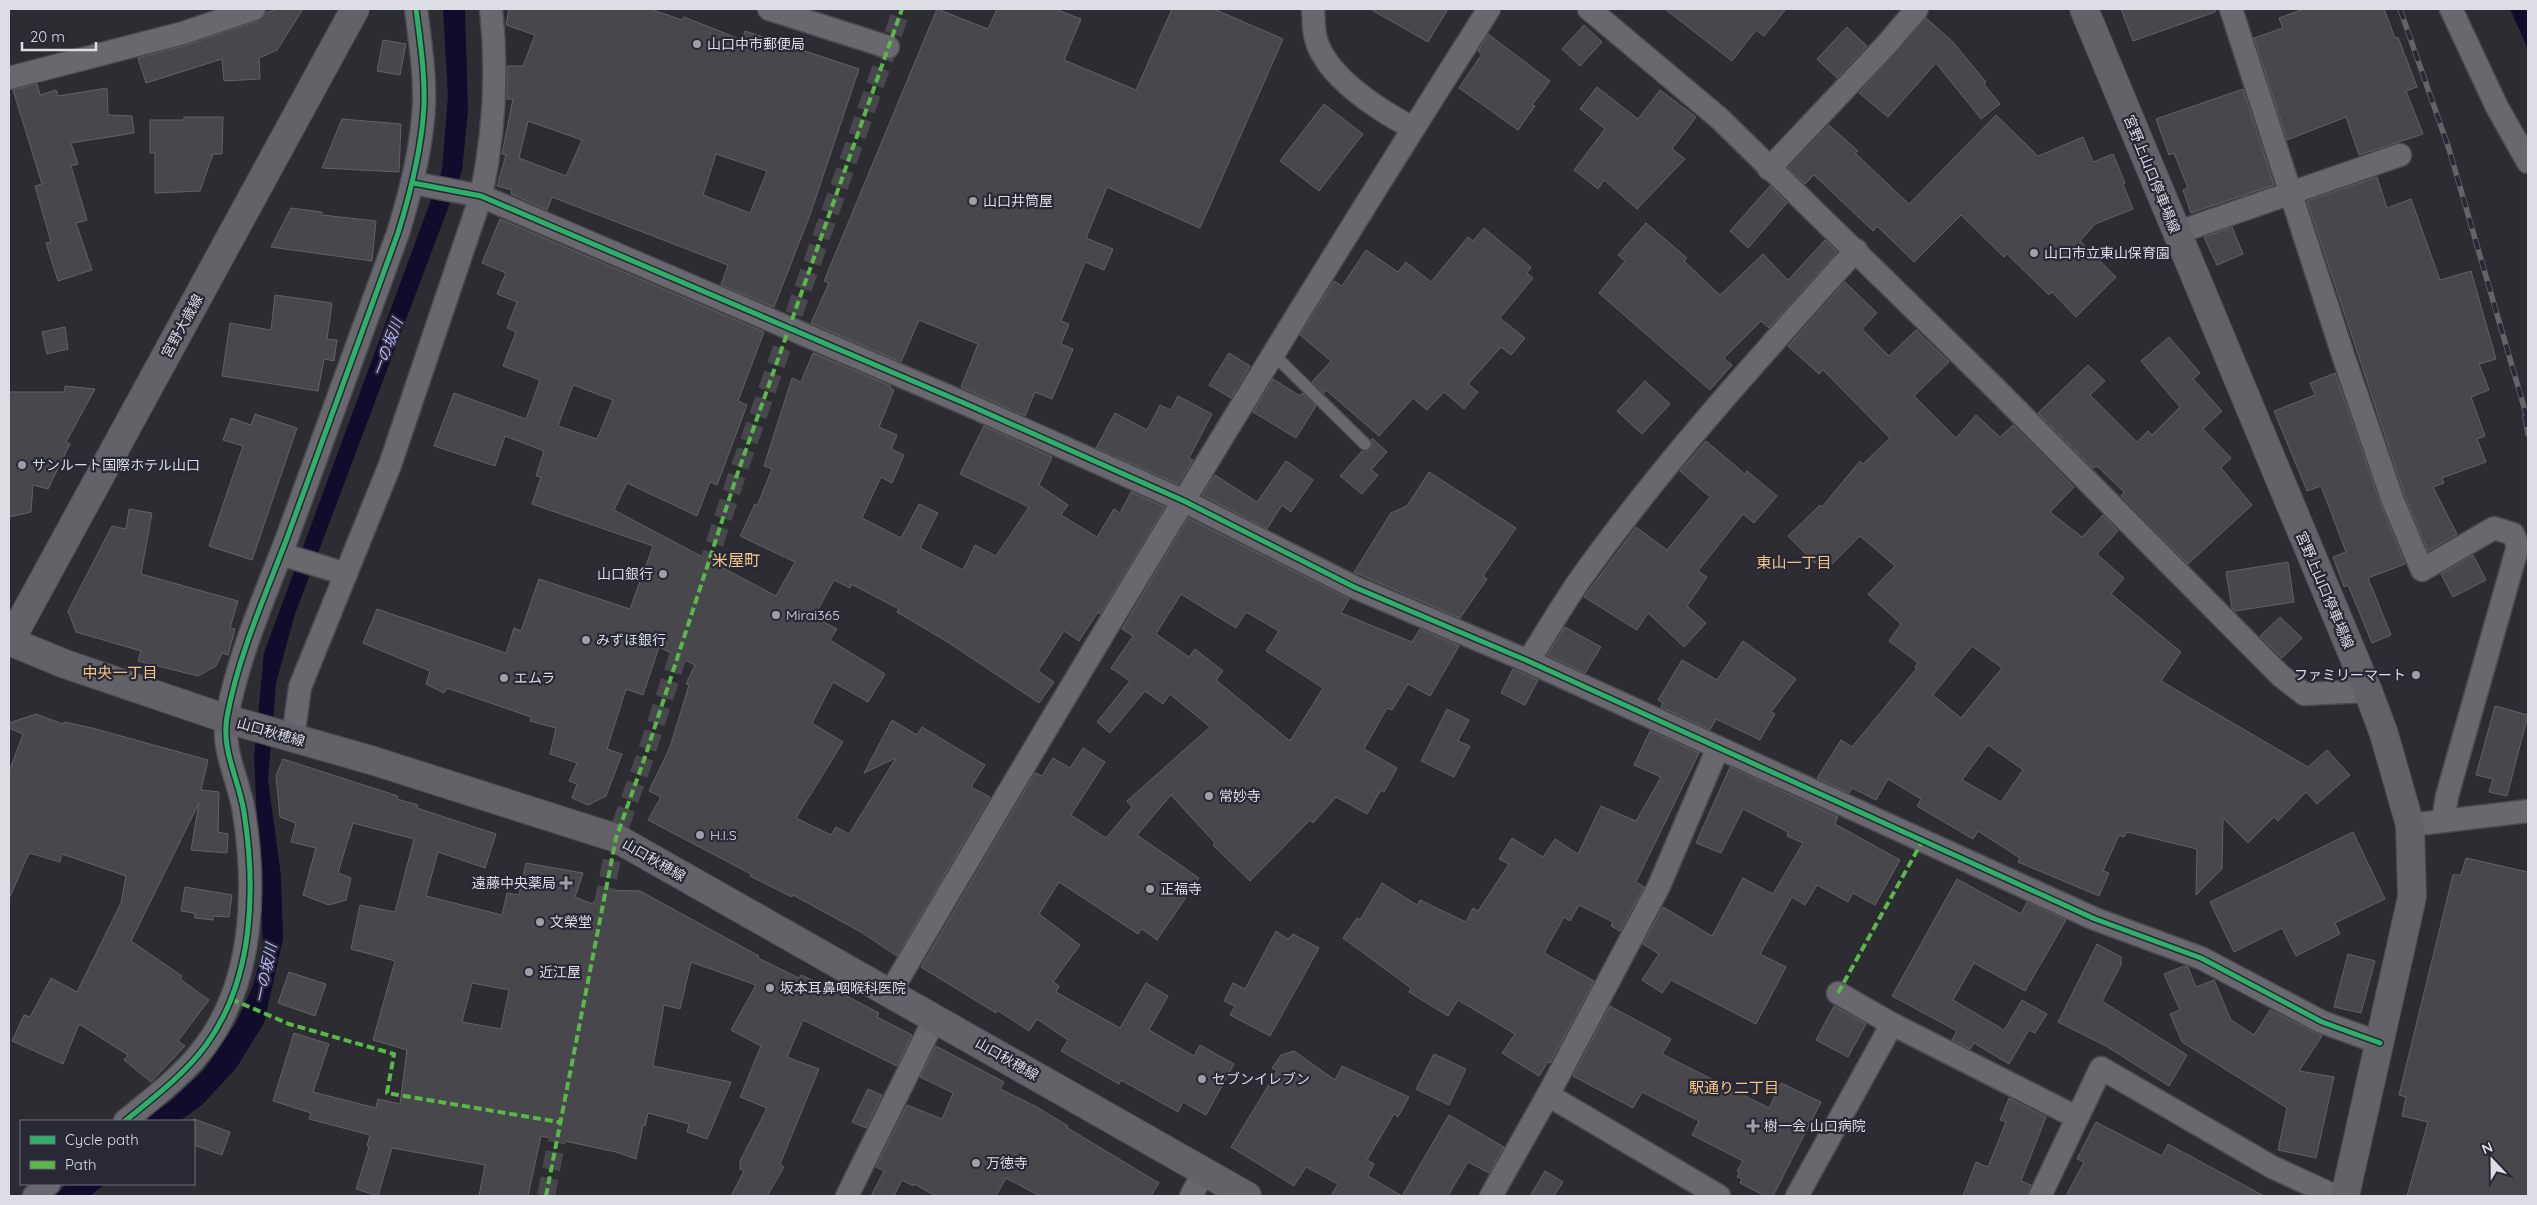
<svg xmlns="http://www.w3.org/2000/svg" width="2537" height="1205" font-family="Quicksand,'Noto Sans JP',sans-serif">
	<rect width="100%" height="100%" fill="#2c2c32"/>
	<g fill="#110b2c">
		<polygon points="443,9 465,9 468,110 462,171 295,614 276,683 268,780 281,876 283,939 264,1023 237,1067 203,1104 180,1121 142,1121 171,1101 204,1070 236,1023 253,986 263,947 254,756 264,653 442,170 448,96"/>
		<polygon points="2510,9 2528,9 2528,49"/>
		<polygon points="67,1184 105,1184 90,1196 53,1196"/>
	</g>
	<g fill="#47474c" stroke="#616166" fill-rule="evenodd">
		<polygon points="277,9 303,9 277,50 259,58 260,79 224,81 222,59 146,83 138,58 187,45 258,21 266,13"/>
		<path d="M509,9H650L682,20L684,17L742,40L745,31L859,69L810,215L774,307L721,285L728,265L552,197L547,210L511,194L512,190L497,186L506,155L502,154L513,99H507V66H523L535,35L506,25ZM528,121L582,140L566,176L519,158ZM716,154L767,171L750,213L703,195Z"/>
		<polygon points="937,9 988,29 997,9 1055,9 1081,19 1064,60 1136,90 1172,9 1214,9 1283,39 1200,228 1107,187 1086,238 1113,249 1104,270 1085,262 1061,321 1069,324 1061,344 1073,349 1052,399 1035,392 1025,416 961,387 978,344 919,320 901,362 811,323 829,283 824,281"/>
		<polygon points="1370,9 1448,9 1428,42"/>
		<polygon points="1665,9 1786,9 1764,36 1756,30 1732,61"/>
		<polygon points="2121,9 2215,9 2215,12 2133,41"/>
		<polygon points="2304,9 2384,9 2395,38 2398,37 2417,87 2406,91 2423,134 2359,155 2346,117 2287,140 2254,38 2283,28 2279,18"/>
		<polygon points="1926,18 1952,41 1986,82 1984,84 2000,104 1981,119 1936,63 1888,117 1859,93"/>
		<polygon points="1584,25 1602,42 1580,66 1562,49"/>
		<polygon points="1847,27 1867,46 1837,78 1817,59"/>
		<polygon points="1488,34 1550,81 1532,105 1535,106 1518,130 1459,88 1482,54 1478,51"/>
		<polygon points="383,40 406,44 400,75 377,71"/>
		<polygon points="37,84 40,95 56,90 58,96 107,88 108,115 132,116 134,133 71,143 78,164 71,166 87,220 76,223 92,270 58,281 46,243 51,242 35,186 42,184 13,90"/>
		<polygon points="1597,87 1638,119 1660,90 1696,117 1672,149 1685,159 1637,209 1604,180 1598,189 1574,170 1605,129 1580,109"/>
		<polygon points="2243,89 2274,185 2191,213 2183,190 2188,188 2174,153 2169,155 2156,119"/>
		<polygon points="1324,104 1363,134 1319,191 1280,161"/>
		<polygon points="1996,115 2038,156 2083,137 2093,162 2113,154 2125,183 2123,184 2133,209 2095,224 2080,241 2116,277 2076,317 2052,292 2049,295 2007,254 2004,257 1961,215 1914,262 1877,226 1873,231 1814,175 1805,184 1788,168 1829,125 1858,151 1855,153 1909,204"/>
		<polygon points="184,117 223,117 222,154 213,154 200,191 155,193 155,153 150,153 150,120 184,120"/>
		<polygon points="342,119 401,124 399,172 322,168"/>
		<polygon points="2377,177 2387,208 2411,199 2440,280 2471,271 2496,359 2479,364 2489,390 2471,397 2485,436 2477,439 2486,462 2442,478 2444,483 2433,487 2457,534 2428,551 2405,496 2307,201"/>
		<polygon points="1770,186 1787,203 1748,248 1730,231"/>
		<polygon points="291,208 322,212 322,215 376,221 372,261 271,247"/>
		<path d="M500,219L764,332L738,401L747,405L717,485L710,482L697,516L627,483L614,510L776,596L795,562L740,536L755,504L757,506L772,469L764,466L792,378L801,382L813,353L891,386L890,388L894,390L879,427L897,435L891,449L904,455L892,483L881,477L862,518L901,538L919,504L938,513L920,548L963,570L975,545L996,556L1029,507L960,474L984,426L1052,457L1039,485L1068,505L1061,515L1097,537L1114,509L1120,513L1131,492L1165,507L1100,614L1098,612L1079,641L1064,631L1038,671L1054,682L1039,703L946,641L897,612L899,609L851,584L850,588L834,580L814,617L837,629L830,640L885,674L868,702L833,682L812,723L843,742L796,818L831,835L836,827L849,834L896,758L864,773L892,720L917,735L922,727L985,765L971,787L990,797L897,956L861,932L793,895L792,897L750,876L751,874L648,820L661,797L649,791L670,747L689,685L686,684L695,665L659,647L643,695L626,689L607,749L622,754L606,796L588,805L572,798L577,784L569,781L577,763L550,754L556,728L530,721L531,717L447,688L444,693L426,684L430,671L363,643L377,609L506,653L514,628L521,631L539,579L630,609L653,546L532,504L541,477L536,476L544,451L505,436L495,466L434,446L454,393L526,419L540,380L503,366L516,332L507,328L517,302L497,294L506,273L482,263ZM573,385L613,400L597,439L558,426Z"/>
		<polygon points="1646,223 1687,258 1684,261 1720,295 1763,254 1788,280 1825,240 1837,252 1769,328 1761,321 1724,358 1732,365 1710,390 1599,293 1625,261 1618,255"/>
		<polygon points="2232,227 2243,254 2217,265 2204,237"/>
		<polygon points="1484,228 1531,267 1527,273 1533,278 1500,318 1525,338 1511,355 1501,347 1468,384 1478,392 1464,409 1444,392 1427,410 1413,398 1379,436 1326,390 1324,393 1312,382 1331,361 1300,335 1334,281 1342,286 1366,250 1398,272 1406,262 1431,282 1468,237 1473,241"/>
		<path d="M1845,282L1877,313L1862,329L1889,356L1916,330L1949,362L1914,396L1956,438L1976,415L2000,437L2013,425L2074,487L2050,512L2082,537L2103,515L2118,531L2097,554L2124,578L2111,594L2181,652L2161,681L2308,767L2327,750L2350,775L2317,804L2306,792L2278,821L2274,817L2248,843L2223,818L2222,869L2196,895L2197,849L2127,832L2124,837L2119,835L2103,871L2109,873L2099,896L2018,862L2020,858L1978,831L1973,839L1917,806L1921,799L1888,779L1876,800L1852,788L1849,793L1817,778L1841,740L1852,747L1917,668L1915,667L1918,663L1889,641L1901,624L1868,594L1895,566L1860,536L1832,564L1823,555L1815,563L1788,536L1820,505L1822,507L1860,461L1863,464L1890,438L1823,370L1819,374L1788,346ZM1972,646L2002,668L1961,718L1933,695ZM1988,745L2023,770L2001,802L1962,780Z"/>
		<polygon points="275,295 332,303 327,339 337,340 334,361 324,359 318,391 222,376 230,323 271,330"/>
		<polygon points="65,327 68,349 47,354 42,332"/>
		<polygon points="2169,337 2200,373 2193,379 2222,411 2203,429 2231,458 2221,468 2252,505 2188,564 2121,496 2124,492 2097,466 2093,468 2038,413 2088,365 2105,381 2090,395 2137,442 2148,431 2152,435 2180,407 2141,361"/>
		<polygon points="1229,353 1250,366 1231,398 1209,385"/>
		<polygon points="2335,373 2381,505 2405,564 2368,578 2391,635 2372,643 2348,585 2344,587 2333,557 2346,552 2321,486 2307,491 2274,411 2315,395 2310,383"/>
		<polygon points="1273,379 1300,396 1302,393 1316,406 1296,438 1253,412"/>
		<polygon points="1645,381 1670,404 1642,434 1617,411"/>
		<polygon points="65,386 95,389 66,442 70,444 48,489 33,485 31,512 9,517 9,392 64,392"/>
		<polygon points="1178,396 1212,414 1189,458 1193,460 1178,484 1096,448 1115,413 1147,430 1160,405 1171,410"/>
		<polygon points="255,414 297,428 252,560 209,546 243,446 223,440 231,418 251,425"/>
		<polygon points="1372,438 1387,452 1371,470 1378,475 1362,494 1340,476 1362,451 1371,449"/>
		<polygon points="1706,441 1745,474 1747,471 1777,496 1754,523 1743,514 1698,571 1707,577 1687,606 1706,623 1684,647 1648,613 1637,630 1584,597 1636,527 1667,550 1710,497 1680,471"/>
		<polygon points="1286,461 1313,480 1291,512 1282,505 1267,529 1202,495 1215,475 1257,502"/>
		<polygon points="1429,472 1516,528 1483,576 1487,579 1460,618 1354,572 1391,513 1407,506"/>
		<polygon points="129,509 152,513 141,574 238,601 230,628 235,629 228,655 222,653 216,666 198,676 138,661 141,651 76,632 68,611 112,526 126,529"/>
		<path d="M1188,518L1349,599L1341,613L1412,642L1420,629L1459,646L1430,696L1408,684L1392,710L1387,708L1364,749L1397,768L1384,792L1381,790L1367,814L1336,797L1313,823L1310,820L1250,881L1213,845L1215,843L1171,795L1137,835L1199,878L1157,940L1142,929L1138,934L1059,882L1039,914L1080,945L1053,982L1059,986L1056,992L1120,1028L1146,983L1168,996L1149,1030L1194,1056L1200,1045L1234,1064L1206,1115L1183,1102L1178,1112L1121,1080L1119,1084L1061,1051L1068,1040L1037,1019L1029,1031L997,1010L996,1013L921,967L1035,773L1042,776L1053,758L1070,768L1083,748L1105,762L1071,815L1106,838L1132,807L1127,801L1210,727L1170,694L1163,704L1145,691L1110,733L1097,722L1130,681L1111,668L1133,636L1122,629ZM1181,594L1236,628L1246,612L1279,631L1266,651L1323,688L1290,741L1216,680L1223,671L1195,649L1189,657L1156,634Z"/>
		<polygon points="2473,555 2486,580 2453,597 2441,574"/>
		<polygon points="2288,562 2294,602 2235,611 2232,608 2226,572"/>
		<polygon points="2280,617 2302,638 2282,658 2260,636"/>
		<polygon points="1565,627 1601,647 1585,673 1547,655"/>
		<polygon points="1743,641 1796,679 1771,712 1775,714 1760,740 1716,719 1710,730 1661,707 1663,703 1658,700 1682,660 1717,680"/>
		<polygon points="1513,669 1538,680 1525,705 1501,693"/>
		<polygon points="2495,706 2528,715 2507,796 2489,792 2493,779 2476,775"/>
		<polygon points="1447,709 1469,720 1458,741 1470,746 1454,777 1421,761"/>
		<polygon points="36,714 63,724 64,722 92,728 208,760 201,790 219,792 218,832 228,834 227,853 191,850 199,803 131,941 182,976 180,979 209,1000 178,1041 185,1046 151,1082 124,1060 128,1055 79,1024 63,1064 12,1041 24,1015 30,1017 51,978 77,992 121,903 126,876 62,854 60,862 29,853 9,899 9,772 23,734 9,728 9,723"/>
		<polygon points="1650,731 1699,753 1636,882 1644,887 1620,931 1611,926 1613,922 1579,905 1570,921 1564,917 1544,953 1594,981 1550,1063 1548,1062 1539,1076 1502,1053 1515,1034 1458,1000 1448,1016 1409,992 1411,988 1343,938 1357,918 1360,920 1382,883 1417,905 1420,900 1466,922 1473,908 1478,911 1509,864 1499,859 1512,838 1543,857 1555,839 1578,854 1601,806 1636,821 1661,777 1634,765"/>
		<path d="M283,759L398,796L397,799L418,805L417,808L496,834L485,868L438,852L426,896L502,915L507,893L519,895L526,863L583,873L575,897L593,904L600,890L640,891L759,956L758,958L799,978L801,975L845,995L879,1013L877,1017L912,1035L897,1066L803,1020L787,1057L819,1069L780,1164L784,1167L767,1196H731L744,1171L740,1169V1161L767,1108L740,1097L761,1046L731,1030L756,985L691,962L680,1009L664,1005L653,1066L731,1082L707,1139L687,1132L689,1124L648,1113L645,1126L643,1125L636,1159L616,1152L541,1136L528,1196H479L485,1165L392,1148L378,1196L356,1189L369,1147L367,1146L370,1135L309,1119L311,1113L273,1101L294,1033L329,1044L313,1092L376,1108L378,1099L400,1104L407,1050L373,1040L395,961L351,949L360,905L395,912L414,839L353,823L338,873L351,878L346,900L329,905L303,895L316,848L291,842L296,823L280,817L276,776ZM472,983L509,990L501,1029L462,1022Z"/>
		<polygon points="1730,767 1838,817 1835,824 1900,860 1875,905 1853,893 1848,902 1817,885 1805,905 1792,897 1760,954 1786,967 1756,1024 1671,980 1662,993 1642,980 1659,954 1643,944 1663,907 1712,936 1743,878 1773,894 1803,843 1787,836 1788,832 1743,809 1721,853 1696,843"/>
		<polygon points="2353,832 2385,899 2335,923 2340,934 2296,956 2282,928 2234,952 2210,902"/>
		<polygon points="2466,858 2528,872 2528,1196 2407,1196 2428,1122 2402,1116 2406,1097 2399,1095 2453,875 2461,875"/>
		<polygon points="1957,879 2021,914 2027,902 2066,920 2025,991 1974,963 1953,1000 2004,1030 2022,1000 2047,1014 2035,1033 2029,1030 2009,1064 1974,1043 1970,1049 1952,1040 1957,1031 1892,996"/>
		<polygon points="185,887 232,895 229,917 213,916 213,920 195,918 194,913 181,911"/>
		<polygon points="1276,931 1288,939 1293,934 1319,948 1270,1036 1230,1015 1235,1006 1224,1001 1233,983 1245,989"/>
		<polygon points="2097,944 2121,957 2121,965 2102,1001 2187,1055 2169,1086 2106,1046 2058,1022"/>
		<polygon points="2348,954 2375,961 2361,1013 2334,1007"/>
		<polygon points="2184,966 2188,967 2196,987 2214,980 2231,1020 2254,1035 2270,1010 2322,1036 2299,1071 2334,1077 2316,1158 2278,1150 2287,1108 2182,1042 2170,1014 2180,1010 2164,974"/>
		<polygon points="289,972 326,984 315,1016 278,1003"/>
		<polygon points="1610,1006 1671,1039 1662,1054 1769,1108 1781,1083 1821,1102 1773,1196 1765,1196 1740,1183 1742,1179 1737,1177 1740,1172 1737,1171 1743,1161 1692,1135 1699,1121 1642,1092 1633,1108 1573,1076"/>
		<polygon points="1834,1006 1866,1024 1848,1057 1816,1040"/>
		<polygon points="936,1046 1004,1082 1000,1089 1035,1106 1068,1126 1066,1127 1159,1183 1151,1196 1040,1196 1006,1178 996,1196 936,1196 914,1184 913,1186 902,1180 894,1196 871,1196 884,1171 876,1167 907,1105 942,1119 953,1093 920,1077"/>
		<polygon points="1294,1051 1335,1080 1342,1066 1409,1097 1398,1117 1394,1114 1367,1160 1374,1164 1368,1176 1402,1196 1449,1115 1504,1147 1489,1173 1468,1162 1448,1196 1331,1196 1338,1184 1306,1167 1294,1186 1231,1147 1277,1071 1272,1068 1281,1055"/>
		<polygon points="1434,1054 1466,1069 1449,1105 1416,1089"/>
		<polygon points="868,1089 882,1095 866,1128 852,1122"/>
		<polygon points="2009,1098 2046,1117 2021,1181 2031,1185 2027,1196 1963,1196 1976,1162 1988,1167 2006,1122 2000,1120"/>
		<polygon points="194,1119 230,1132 222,1155 194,1145"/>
		<polygon points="2096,1122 2162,1156 2168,1144 2264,1196 2066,1196 2084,1162 2077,1159"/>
		<polygon points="1545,1171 1563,1182 1554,1196 1530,1196"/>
	</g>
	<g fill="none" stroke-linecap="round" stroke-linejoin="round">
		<polyline stroke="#47474d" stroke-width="18" stroke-dasharray="18 9" stroke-linecap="butt" points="546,1196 616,838 645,757 737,475 902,9"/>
		<g stroke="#49494f" stroke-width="14">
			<polyline id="service" points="1273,354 1365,444"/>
		</g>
		<g stroke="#49494f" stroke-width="25">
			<g id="minor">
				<polyline points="769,9 888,47"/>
				<path d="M1313,9C1314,19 1313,30 1316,39C1326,77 1380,111 1413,128"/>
				<polyline points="1589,9 1719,118 1997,390 2281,676 2304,694 2368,691"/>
				<polyline points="2231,9 2345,361 2393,501 2422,570 2494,528 2513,534 2518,546 2447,796 2443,821"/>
				<polyline points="2451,9 2497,107 2528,162"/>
				<polyline points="9,78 183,33 254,9"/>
				<polyline points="1769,169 1887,44 1917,9"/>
				<polyline points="413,183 481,196 971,406 1184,501 1354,587 1528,661 2095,919 2201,958 2322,1022 2380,1043"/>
				<polyline points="2176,233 2400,155"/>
				<polyline points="281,554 346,574"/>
				<path d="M1528,661C1545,635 1561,607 1579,581C1662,464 1760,357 1856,250"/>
				<path d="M293,738L300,687L390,465L481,196C494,135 498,72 491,9"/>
				<polyline points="2410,825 2528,811"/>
				<path d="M890,993C1084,662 1283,333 1489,9"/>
				<polyline points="1838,993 1892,1024 2076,1117"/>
				<polyline points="1548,1095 1719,1196"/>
				<path d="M125,1121C153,1098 184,1075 206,1045C254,979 256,889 244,812C239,780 221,750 227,717C238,656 265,596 287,538C324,436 361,334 398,233C411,191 422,148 424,105C425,73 420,40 416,9"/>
				<polyline points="34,1196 49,1184"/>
				<polyline points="847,1196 935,1018"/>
				<polyline points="1191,1196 1204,1172"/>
				<polyline points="1491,1196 1548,1095 1659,886 1718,748"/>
				<polyline points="1797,1196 1892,1024"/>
				<polyline points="2040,1196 2101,1068 2272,1167 2335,1196"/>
			</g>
		</g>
		<g stroke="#49494f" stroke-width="30">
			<g id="secondary">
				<polyline points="2084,9 2368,691 2384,734 2410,825 2412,897 2345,1196"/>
				<polyline points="9,641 65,664 227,719 374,761 616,838 1247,1196"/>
				<polyline points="9,643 355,9"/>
			</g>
		</g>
		<use href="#service" stroke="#68686e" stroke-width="11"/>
		<use href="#minor" stroke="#68686e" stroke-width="22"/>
		<use href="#secondary" stroke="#626268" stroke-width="28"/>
		<g stroke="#636368" stroke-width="5.5">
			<g id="rail">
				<polyline points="2400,9 2449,149 2528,421"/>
				<polyline points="2525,416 2528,434"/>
			</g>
		</g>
		<use href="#rail" stroke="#282836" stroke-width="4" stroke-dasharray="11" stroke-linecap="butt"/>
		<g stroke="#58b947" stroke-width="4" stroke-dasharray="8 4" stroke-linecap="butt">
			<polyline points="1838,993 1923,840"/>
			<polyline points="231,999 289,1024 394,1054 387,1093 559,1122"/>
			<polyline points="546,1196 616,838 645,757 737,475 902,9"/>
		</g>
		<g stroke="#282836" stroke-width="8">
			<g id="cycleway">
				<polyline points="413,183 481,196 971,406 1184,501 1354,587 1528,661 2095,919 2201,958 2322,1022 2380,1043"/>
				<path d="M125,1121C153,1098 184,1075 206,1045C254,979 256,889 244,812C239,780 221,750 227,717C238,656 265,596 287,538C324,436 361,334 398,233C411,191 422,148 424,105C425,73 420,40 416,9"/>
			</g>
		</g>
		<use href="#cycleway" stroke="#2db169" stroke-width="5"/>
	</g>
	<g fill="#9f9fa7" stroke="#282836" stroke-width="2">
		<circle cx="697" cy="44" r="5"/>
		<circle cx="973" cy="201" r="5"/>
		<circle cx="2034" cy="253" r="5"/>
		<circle cx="22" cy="465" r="5"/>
		<circle cx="663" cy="574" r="5"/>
		<circle cx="776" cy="615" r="5"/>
		<circle cx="586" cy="640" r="5"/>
		<circle cx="2416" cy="675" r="5"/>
		<circle cx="504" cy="678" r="5"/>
		<circle cx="1209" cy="796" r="5"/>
		<circle cx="700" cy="835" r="5"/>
		<path d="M563.5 875.5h5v5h5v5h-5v5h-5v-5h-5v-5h5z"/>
		<circle cx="1150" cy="889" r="5"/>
		<circle cx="540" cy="922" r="5"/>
		<circle cx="529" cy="972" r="5"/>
		<circle cx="770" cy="988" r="5"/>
		<circle cx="1202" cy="1079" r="5"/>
		<path d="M1750.5 1118.5h5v5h5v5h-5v5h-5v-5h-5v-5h5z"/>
		<circle cx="976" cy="1163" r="5"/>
	</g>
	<g text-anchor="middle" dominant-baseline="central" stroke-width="4.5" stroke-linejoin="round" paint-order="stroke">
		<g font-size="14" fill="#dddde6" stroke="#282836" text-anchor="start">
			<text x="707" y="44">山口中市郵便局</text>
			<text x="983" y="201">山口井筒屋</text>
			<text x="2044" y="253">山口市立東山保育園</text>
			<text x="32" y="465">サンルート国際ホテル山口</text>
			<text x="653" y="574" text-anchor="end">山口銀行</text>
			<text x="786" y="615">Mirai365</text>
			<text x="596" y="640">みずほ銀行</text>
			<text x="2406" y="675" text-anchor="end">ファミリーマート</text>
			<text x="514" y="678">エムラ</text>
			<text x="1219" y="796">常妙寺</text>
			<text x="710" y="835">H.I.S</text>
			<text x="556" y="883" text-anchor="end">遠藤中央薬局</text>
			<text x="1160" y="889">正福寺</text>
			<text x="550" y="922">文榮堂</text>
			<text x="539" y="972">近江屋</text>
			<text x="780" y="988">坂本耳鼻咽喉科医院</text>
			<text x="1212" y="1079">セブンイレブン</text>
			<text x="1764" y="1126">樹一会 山口病院</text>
			<text x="986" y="1163">万徳寺</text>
		</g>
		<g font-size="14" fill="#dddde6" stroke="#282836">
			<text transform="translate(2152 174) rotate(68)">宮野上山口停車場線</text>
			<text transform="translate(182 326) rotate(-61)">宮野大歳線</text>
			<text transform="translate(2325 590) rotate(67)">宮野上山口停車場線</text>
			<text transform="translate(271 732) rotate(16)">山口秋穂線</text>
			<text transform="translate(654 860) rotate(30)">山口秋穂線</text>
			<text transform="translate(1007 1059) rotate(30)">山口秋穂線</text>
		</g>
		<g font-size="15" font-style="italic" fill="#b7b5fb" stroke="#282836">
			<text transform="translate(387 347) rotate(-69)">一の坂川</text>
			<text transform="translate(265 973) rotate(-78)">一の坂川</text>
		</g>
		<g font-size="15" fill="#f5c683" stroke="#282836">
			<text x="1794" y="562">東山一丁目</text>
			<text x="120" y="672">中央一丁目</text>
			<text x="1734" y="1087">駅通り二丁目</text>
		</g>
		<g font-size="16" fill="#f5c683" stroke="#282836">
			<text x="736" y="560">米屋町</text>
		</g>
	</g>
	<rect width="2537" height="1205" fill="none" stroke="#dddde6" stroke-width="20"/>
	<rect x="20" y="1120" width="175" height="65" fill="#282836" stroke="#70707c"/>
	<rect x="30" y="1136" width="25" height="8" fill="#2db169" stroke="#70707c"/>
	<text x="65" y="1145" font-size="15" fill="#dddde6">Cycle path</text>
	<rect x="30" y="1161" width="25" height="8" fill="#58b947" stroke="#70707c"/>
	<text x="65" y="1170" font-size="15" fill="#dddde6">Path</text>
	<g transform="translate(2492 1160) rotate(338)" stroke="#282836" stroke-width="4" paint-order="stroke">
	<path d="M0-4L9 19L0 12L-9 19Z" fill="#dddde6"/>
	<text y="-8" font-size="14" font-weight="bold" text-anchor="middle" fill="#dddde6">N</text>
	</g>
	<path d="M22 42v8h74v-8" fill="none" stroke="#dddde6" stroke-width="2.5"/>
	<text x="30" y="42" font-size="15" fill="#dddde6" stroke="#282836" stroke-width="4" paint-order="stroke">20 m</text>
</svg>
